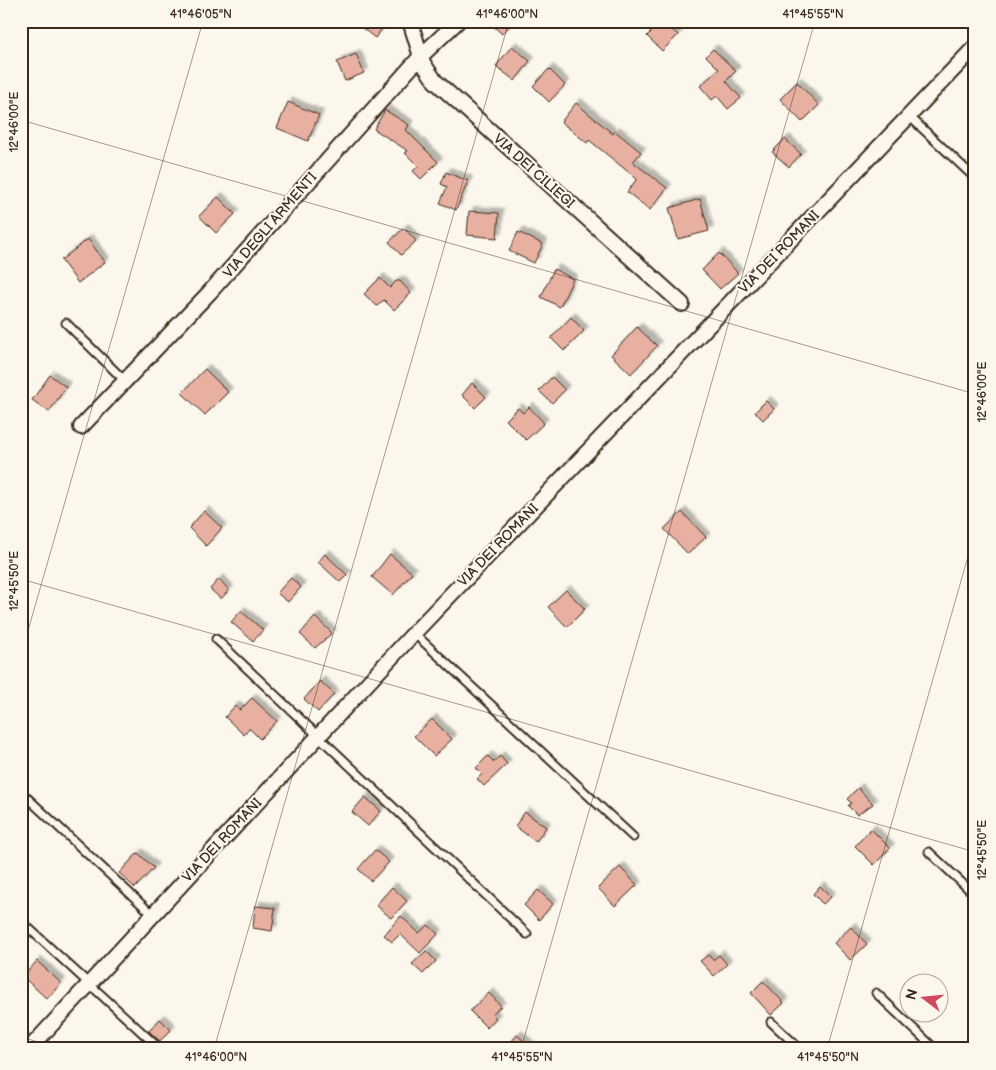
<svg xmlns="http://www.w3.org/2000/svg" width="996" height="1070" font-family="'Balsamiq Sans',sans-serif">
	<defs>
		<filter id="shadow"><feDropShadow dx="4.5" dy="-4.5" stdDeviation="1" flood-color="#0004"/></filter>
	</defs>
	<rect width="100%" height="100%" fill="#fbf7ec"/>
	<filter id="ink" filterUnits="userSpaceOnUse"><feTurbulence type="fractalNoise" baseFrequency=".02" numOctaves="2"/><feDisplacementMap in="SourceGraphic" scale="10" xChannelSelector="R" yChannelSelector="G"/><feConvolveMatrix kernelMatrix="1 2 1 2 8 2 1 2 1" color-interpolation-filters="sRGB"/></filter>
	<g filter="url(#ink)">
		<g fill="#e8b0a0" stroke="#3b2a1e" filter="url(#shadow)">
			<polygon points="353,21 388,21 375,38"/>
			<polygon points="488,21 514,21 502,34"/>
			<polygon points="662,21 678,35 662,51 647,36"/>
			<polygon points="512,46 530,61 515,81 496,66"/>
			<polygon points="713,49 736,71 726,81 741,98 728,109 717,96 712,100 700,86 719,69 706,56"/>
			<polygon points="356,54 364,73 345,81 337,62"/>
			<polygon points="549,69 565,85 549,102 533,86"/>
			<polygon points="797,82 819,105 802,122 780,99"/>
			<polygon points="288,102 319,115 308,141 277,128"/>
			<polygon points="576,103 613,134 615,131 641,152 633,162 667,188 650,210 627,192 637,179 589,140 587,143 561,122"/>
			<polygon points="385,110 409,125 406,130 438,162 421,179 413,171 418,166 405,153 408,151 374,129"/>
			<polygon points="785,139 801,154 789,167 772,152"/>
			<polygon points="446,172 468,181 456,210 440,203 447,187 441,184"/>
			<polygon points="218,197 235,214 216,233 199,216"/>
			<polygon points="700,199 709,231 678,239 669,208"/>
			<polygon points="469,211 499,213 497,238 467,235"/>
			<polygon points="404,228 416,241 401,255 389,242"/>
			<polygon points="518,232 543,244 534,263 509,251"/>
			<polygon points="88,239 105,262 78,283 61,260"/>
			<polygon points="719,253 738,273 720,289 702,270"/>
			<polygon points="554,269 573,279 560,307 541,297"/>
			<polygon points="380,278 390,288 396,281 400,281 411,293 394,310 384,300 377,306 364,294"/>
			<polygon points="571,317 584,331 564,351 551,338"/>
			<polygon points="637,327 657,346 631,374 611,355"/>
			<polygon points="205,369 228,392 205,415 182,393"/>
			<polygon points="50,375 66,387 49,412 32,400"/>
			<polygon points="552,377 565,390 552,403 539,391"/>
			<polygon points="472,383 486,397 475,408 462,395"/>
			<polygon points="766,401 774,409 763,420 755,412"/>
			<polygon points="529,407 544,423 526,440 506,420 518,408 523,413"/>
			<polygon points="204,511 222,528 206,546 189,528"/>
			<polygon points="682,512 706,537 688,554 664,529"/>
			<polygon points="325,554 347,575 340,582 318,562"/>
			<polygon points="390,554 412,573 393,595 372,577"/>
			<polygon points="291,578 301,587 288,602 277,593"/>
			<polygon points="219,579 229,590 221,599 210,589"/>
			<polygon points="566,590 585,609 567,627 548,607"/>
			<polygon points="241,611 263,630 253,641 231,622"/>
			<polygon points="315,617 332,633 315,648 300,634"/>
			<polygon points="320,681 334,694 318,712 304,699"/>
			<polygon points="252,698 277,721 260,739 249,728 244,735 225,717 235,706 240,710"/>
			<polygon points="432,719 452,739 434,756 414,736"/>
			<polygon points="488,756 494,762 500,756 507,764 484,786 477,779 482,774 476,768"/>
			<polygon points="858,788 873,804 857,815 848,806 851,803 847,799"/>
			<polygon points="365,797 381,811 368,826 352,812"/>
			<polygon points="525,812 546,827 536,842 515,826"/>
			<polygon points="871,829 890,848 874,865 855,846"/>
			<polygon points="375,850 389,862 371,881 358,869"/>
			<polygon points="138,853 154,868 135,888 119,873"/>
			<polygon points="620,867 637,885 615,906 598,888"/>
			<polygon points="820,886 831,897 823,904 813,894"/>
			<polygon points="392,887 407,901 391,918 376,905"/>
			<polygon points="538,890 553,904 539,920 524,905"/>
			<polygon points="255,906 275,908 272,931 253,928"/>
			<polygon points="401,916 419,933 428,925 438,934 420,953 400,934 392,942 384,935"/>
			<polygon points="851,927 867,944 850,960 834,943"/>
			<polygon points="426,951 436,961 423,974 412,964"/>
			<polygon points="708,955 713,960 719,955 727,964 714,976 700,961"/>
			<polygon points="37,961 61,983 47,999 23,977"/>
			<polygon points="763,981 784,1003 771,1015 751,993"/>
			<polygon points="489,993 501,1006 492,1014 496,1018 487,1028 470,1011"/>
			<polygon points="160,1019 171,1030 160,1041 149,1031"/>
			<polygon points="517,1035 533,1049 505,1049"/>
		</g>
		<g fill="none" stroke-linecap="round" stroke-linejoin="round">
			<g stroke="#3b2a1e" stroke-width="11">
				<g id="lane">
					<polyline points="909,116 975,178"/>
					<polyline points="66,323 125,381"/>
					<polyline points="414,633 633,837"/>
					<polyline points="216,639 527,934"/>
					<polyline points="21,792 153,915"/>
					<polyline points="929,852 975,895"/>
					<polyline points="21,921 160,1049"/>
					<polyline points="876,993 935,1049"/>
					<polyline points="771,1022 800,1049"/>
				</g>
			</g>
			<g stroke="#3b2a1e" stroke-width="18">
				<g id="street">
					<polyline points="410,21 423,63 435,81 682,304"/>
					<polyline points="81,427 209,293 421,56 458,21"/>
					<polyline points="29,1049 414,633 975,47"/>
				</g>
			</g>
			<use href="#lane" stroke="#fbf7ec" stroke-width="7"/>
			<use href="#street" stroke="#fbf7ec" stroke-width="14"/>
		</g>
	</g>
	<path fill="none" stroke="#3b2a1e" stroke-width="1" stroke-opacity="0.45" d="M21,120L975,394M21,579L975,852M21,655L203,21M21,1037L62,1049M214,1049L509,21M521,1049L815,21M827,1049L975,532"/>
	<g text-anchor="middle" dominant-baseline="central" stroke-width="4.5" stroke-linejoin="round" paint-order="stroke">
		<g font-size="14" fill="#3b2a1e" stroke="#fbf7ec">
			<text transform="translate(534 171) rotate(42)">VIA DEI CILIEGI</text>
			<text transform="translate(270 225) rotate(-49)">VIA DEGLI ARMENTI</text>
			<text transform="translate(779 252) rotate(-46)">VIA DEI ROMANI</text>
			<text transform="translate(498 545) rotate(-46)">VIA DEI ROMANI</text>
			<text transform="translate(222 840) rotate(-47)">VIA DEI ROMANI</text>
		</g>
	</g>
	<rect width="996" height="1070" fill="none" stroke="#fbf7ec" stroke-width="55"/>
	<g transform="translate(924 998) rotate(286)"><circle r="24" fill="#fbf7ec" stroke="#aea59a"/>
	<path d="M0-4L9 19L0 12L-9 19Z" fill="#d1495b"/>
	<text y="-8" font-size="14" font-weight="bold" text-anchor="middle" fill="#3b2a1e">N</text>
	</g>
	<rect x="28" y="28" width="940" height="1014" fill="none" stroke="#3b2a1e" stroke-width="2"/>
	<g font-size="12" text-anchor="middle" fill="#3b2a1e">
		<text x="201" y="18">41°46'05"N</text>
		<text x="507" y="18">41°46'00"N</text>
		<text x="813" y="18">41°45'55"N</text>
		<text transform="translate(14 122) rotate(-90)" y="4">12°46'00"E</text>
		<text transform="translate(982 392) rotate(-90)" y="4">12°46'00"E</text>
		<text transform="translate(14 581) rotate(-90)" y="4">12°45'50"E</text>
		<text transform="translate(982 850) rotate(-90)" y="4">12°45'50"E</text>
		<text x="216" y="1061">41°46'00"N</text>
		<text x="522" y="1061">41°45'55"N</text>
		<text x="828" y="1061">41°45'50"N</text>
	</g>
</svg>
